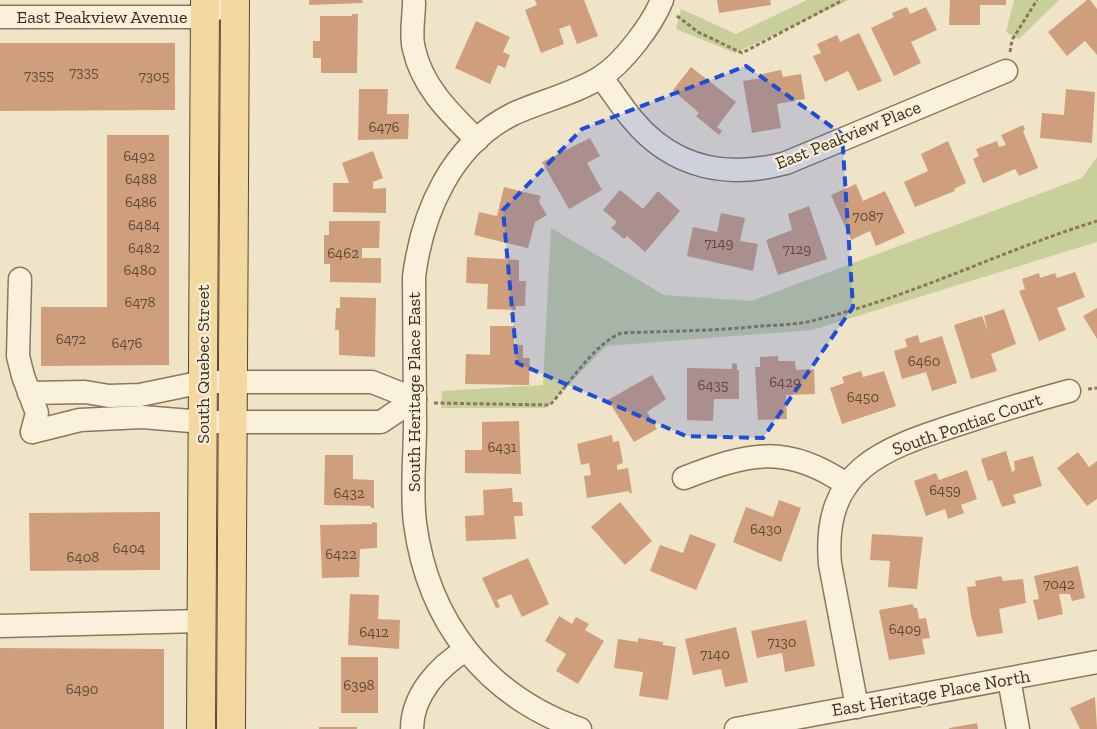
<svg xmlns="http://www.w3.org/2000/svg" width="1097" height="729" font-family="'Zilla Slab',serif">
	<rect width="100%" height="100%" fill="#f0e4c8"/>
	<g fill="#c9cf9b">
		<polygon points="807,0 849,0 735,53 676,29 681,9 736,34"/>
		<polygon points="1014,0 1059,0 1019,39 1006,32"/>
		<polygon points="1097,157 1097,242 812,330 606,346 546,408 441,408 442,391 543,385 551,228 664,295 751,301 1082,178"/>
	</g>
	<g fill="#cf9f7d">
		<polygon points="309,0 362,0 363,3 309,5"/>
		<polygon points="535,0 584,0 598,36 577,44 570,25 559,29 564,44 541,53 525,10 537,5"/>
		<polygon points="717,0 770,0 771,5 719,13"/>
		<polygon points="950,0 1006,0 1006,5 980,5 980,25 949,25"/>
		<polygon points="1087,0 1090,0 1097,9 1097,55 1085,41 1067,56 1048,32"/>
		<polygon points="907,7 910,14 926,7 937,30 911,42 921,63 894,76 871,28 894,17 892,13"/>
		<polygon points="352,14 358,14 357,73 321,73 321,58 313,58 313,41 320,41 320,16 352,16"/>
		<polygon points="476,21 510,37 503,52 510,55 505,68 498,65 490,84 455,68"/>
		<polygon points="859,33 882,81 858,91 848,71 825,82 813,56 821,53 817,44 837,35 840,42"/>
		<polygon points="0,43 175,43 175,110 0,111"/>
		<polygon points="691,67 736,102 717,127 722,131 719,135 696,116 699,113 673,90"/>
		<polygon points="781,70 783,77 801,74 805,99 777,104 781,128 752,133 743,81 763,78 762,74"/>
		<polygon points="359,89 388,89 387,114 409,114 408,139 358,140"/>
		<polygon points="1066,89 1095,92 1092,143 1040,138 1042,113 1064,115"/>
		<polygon points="1023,125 1025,130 1023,131 1038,168 1019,176 1015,169 983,183 973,159 979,156 976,149 997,141 999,147 1006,145 1001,135"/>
		<polygon points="107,135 169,135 169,365 41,366 41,307 107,307"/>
		<polygon points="590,138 600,156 587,163 602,190 569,209 542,162"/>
		<polygon points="948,141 966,183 954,189 955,191 915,207 904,182 928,171 921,154"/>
		<polygon points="373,151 383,178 373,182 373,189 386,188 386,213 333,212 333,183 349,183 342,163"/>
		<polygon points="856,184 863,201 885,191 905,233 876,246 870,231 851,240 831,195"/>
		<polygon points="504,187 541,196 539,202 547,215 535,222 528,248 474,235 479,212 497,216"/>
		<polygon points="620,190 643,209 658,191 680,211 645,252 627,236 624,239 611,228 617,222 603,210"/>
		<polygon points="809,206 827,259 778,275 766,240 792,230 788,214"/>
		<polygon points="721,213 745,218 740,241 758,244 753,271 687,256 693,227 717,232"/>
		<polygon points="329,221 380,221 379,248 362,248 362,258 381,258 381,283 330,282 330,264 324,264 324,235 329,235"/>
		<polygon points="467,257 519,260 519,281 526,281 525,306 516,306 516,310 487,309 488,284 466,283"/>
		<polygon points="1075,272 1085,297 1057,308 1066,330 1039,341 1019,291 1025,289 1022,279 1039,273 1040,278 1055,273 1057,278"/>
		<polygon points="340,297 376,298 375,357 339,355 339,330 335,330 336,308 340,308"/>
		<polygon points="1097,308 1097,339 1083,316"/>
		<polygon points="1004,309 1016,344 991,354 997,371 971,379 954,325 982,316 988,331 984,316"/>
		<polygon points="490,326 515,326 514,345 523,345 523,358 530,358 529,385 465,384 466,354 490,355"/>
		<polygon points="918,335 920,343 942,336 957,383 932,391 926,372 902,379 894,351 907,347 905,339"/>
		<polygon points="778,356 778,361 795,361 796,370 814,369 815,394 786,395 787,419 758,420 755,367 760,367 760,357"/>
		<polygon points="732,363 737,364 737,370 739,370 739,399 714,399 713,421 687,420 687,368 732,369"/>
		<polygon points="861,371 863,377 884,371 896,406 842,424 830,388 844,383 842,377"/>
		<polygon points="652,375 666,399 647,412 657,429 634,442 608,400"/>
		<polygon points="519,421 521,474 465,473 465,450 482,450 482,422"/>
		<polygon points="612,435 613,442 619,441 623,463 617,465 617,470 628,468 632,493 629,493 629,491 587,498 584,476 591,475 589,463 581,465 577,444"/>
		<polygon points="1006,451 1012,472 1015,470 1014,461 1033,456 1042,486 1013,495 1016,503 1002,507 992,480 988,481 981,459"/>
		<polygon points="1078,452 1089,467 1097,461 1097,499 1087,506 1057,468"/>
		<polygon points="325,455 353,455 353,479 374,480 374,508 371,508 371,506 324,505"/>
		<polygon points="967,470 977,499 961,505 964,513 948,519 945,509 926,516 914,481 936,473 939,480"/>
		<polygon points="512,488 513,502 522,502 523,516 514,516 516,539 466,541 465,516 484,515 483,490"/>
		<polygon points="779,500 801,508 781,562 733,542 746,507 773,517"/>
		<polygon points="620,502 652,541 625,565 591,527"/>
		<polygon points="160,512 160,570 30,571 29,513"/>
		<polygon points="372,522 377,523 377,548 360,549 359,577 322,578 320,525 372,524"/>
		<polygon points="690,534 716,544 696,590 650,571 660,545 683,553"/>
		<polygon points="872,534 923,537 917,589 888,587 890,561 870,560"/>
		<polygon points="528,558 549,604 522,617 511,594 497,600 500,607 496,608 482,578"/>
		<polygon points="1078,566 1085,598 1072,601 1070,594 1059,594 1063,614 1038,620 1033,600 1039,599 1034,576"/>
		<polygon points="1001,576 1003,581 1023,579 1026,603 999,609 1003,633 977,637 971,616 967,587 976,586 975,581"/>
		<polygon points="350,594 379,595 378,619 400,620 399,649 348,645"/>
		<polygon points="913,604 914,608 917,608 919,619 926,618 930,638 922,639 925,654 889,660 879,610"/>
		<polygon points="559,616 572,624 576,617 589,624 585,630 604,641 578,684 556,671 566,654 545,641"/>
		<polygon points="806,620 815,666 785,672 782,653 757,658 751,631"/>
		<polygon points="736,627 748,682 725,687 721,669 693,675 685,639"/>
		<polygon points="638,638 663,642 663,645 676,647 668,700 639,696 643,672 614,668 618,639 638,642"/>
		<polygon points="0,648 164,649 164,729 0,729"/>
		<rect x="341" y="657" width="37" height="56"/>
		<polygon points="1095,697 1097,729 1080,729 1070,708"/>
		<polygon points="977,723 978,729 949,729 949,728"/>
		<rect x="319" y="727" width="38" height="2"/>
	</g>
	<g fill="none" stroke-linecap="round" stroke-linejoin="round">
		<g stroke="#8d765c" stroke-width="25">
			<g id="minor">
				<path d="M414,3C414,17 410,35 414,49C422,87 451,114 477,140"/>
				<polyline points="0,17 205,17 228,0"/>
				<path d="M601,77C612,91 622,107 633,120C673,168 727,179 786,163L1006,71"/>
				<polyline points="20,279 18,356 23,376 37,413 32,432"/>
				<polyline points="29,393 85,392 109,396 140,395 203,382 372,382 415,399"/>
				<polyline points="32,432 80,420 142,417 203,422 381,422 415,399"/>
				<path d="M684,478C748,453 787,443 847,485"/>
				<polyline points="0,626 201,621"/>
				<polyline points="1009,679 1018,729"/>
				<path d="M857,707L830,564C822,469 882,449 959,424C996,412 1032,401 1069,391"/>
				<path d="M412,729C412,695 439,666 466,650"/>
				<path d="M580,729C486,696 428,622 415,523C411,491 415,457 415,425C415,375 414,326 414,277C422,213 451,145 513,114C541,101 574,94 601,77C623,63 652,25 662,0"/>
				<polyline points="736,729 1097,662"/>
			</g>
		</g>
		<g stroke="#5b4430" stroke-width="30">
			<g id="major">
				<polyline points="201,729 205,0"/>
				<polyline points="231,729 235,0"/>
			</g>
		</g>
		<g stroke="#8d765c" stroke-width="3" stroke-dasharray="4 2.5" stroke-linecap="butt">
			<polyline points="677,16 698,32 742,53 843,0"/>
			<polyline points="1010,52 1012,40 1037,0"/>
			<polyline points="1088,389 1097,388"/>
			<path d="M434,403L550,405C570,383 593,345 621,333C668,331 715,331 761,326C777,325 795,325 811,321C910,298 1000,251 1097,221"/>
		</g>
		<use href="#minor" stroke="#faf1dc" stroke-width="22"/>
		<use href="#major" stroke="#f3d9a0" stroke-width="28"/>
	</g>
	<path fill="#1d4ed8" fill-opacity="0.2" stroke="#1d4ed8" stroke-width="4" stroke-dasharray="10 6" stroke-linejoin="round" d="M746,66L842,134L853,307L763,438L686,436L517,363L503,210L582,129Z"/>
	<g text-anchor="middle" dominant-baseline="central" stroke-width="4.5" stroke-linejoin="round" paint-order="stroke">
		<g font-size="15" fill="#624a37">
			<text x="84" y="72">7335</text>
			<text x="39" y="75">7355</text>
			<text x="154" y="76">7305</text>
			<text x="384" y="127">6476</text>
			<text x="139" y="156">6492</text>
			<text x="141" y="179">6488</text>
			<text x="141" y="202">6486</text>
			<text x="868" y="216">7087</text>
			<text x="144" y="225">6484</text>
			<text x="719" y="243">7149</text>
			<text x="144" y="248">6482</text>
			<text x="797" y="249">7129</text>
			<text x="343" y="253">6462</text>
			<text x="140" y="270">6480</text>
			<text x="140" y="302">6478</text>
			<text x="71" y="339">6472</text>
			<text x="127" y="343">6476</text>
			<text x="924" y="361">6460</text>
			<text x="785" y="382">6429</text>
			<text x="713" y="385">6435</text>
			<text x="863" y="397">6450</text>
			<text x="502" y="447">6431</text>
			<text x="945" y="490">6459</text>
			<text x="349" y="493">6432</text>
			<text x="766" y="529">6430</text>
			<text x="129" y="548">6404</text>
			<text x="341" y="554">6422</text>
			<text x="83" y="557">6408</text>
			<text x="1059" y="584">7042</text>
			<text x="905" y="629">6409</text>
			<text x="374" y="632">6412</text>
			<text x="782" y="642">7130</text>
			<text x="715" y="654">7140</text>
			<text x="359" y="685">6398</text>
			<text x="82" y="689">6490</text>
		</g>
		<g font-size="18" fill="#3d2e20" stroke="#f7eed8">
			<text x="102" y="17">East Peakview Avenue</text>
			<text transform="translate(848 135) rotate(-22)">East Peakview Place</text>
			<text transform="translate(203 364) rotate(-90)">South Quebec Street</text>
			<text transform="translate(414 392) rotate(-90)">South Heritage Place East</text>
			<text transform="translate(967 424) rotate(-19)">South Pontiac Court</text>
			<text transform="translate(931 693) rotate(-10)">East Heritage Place North</text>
		</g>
	</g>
</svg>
